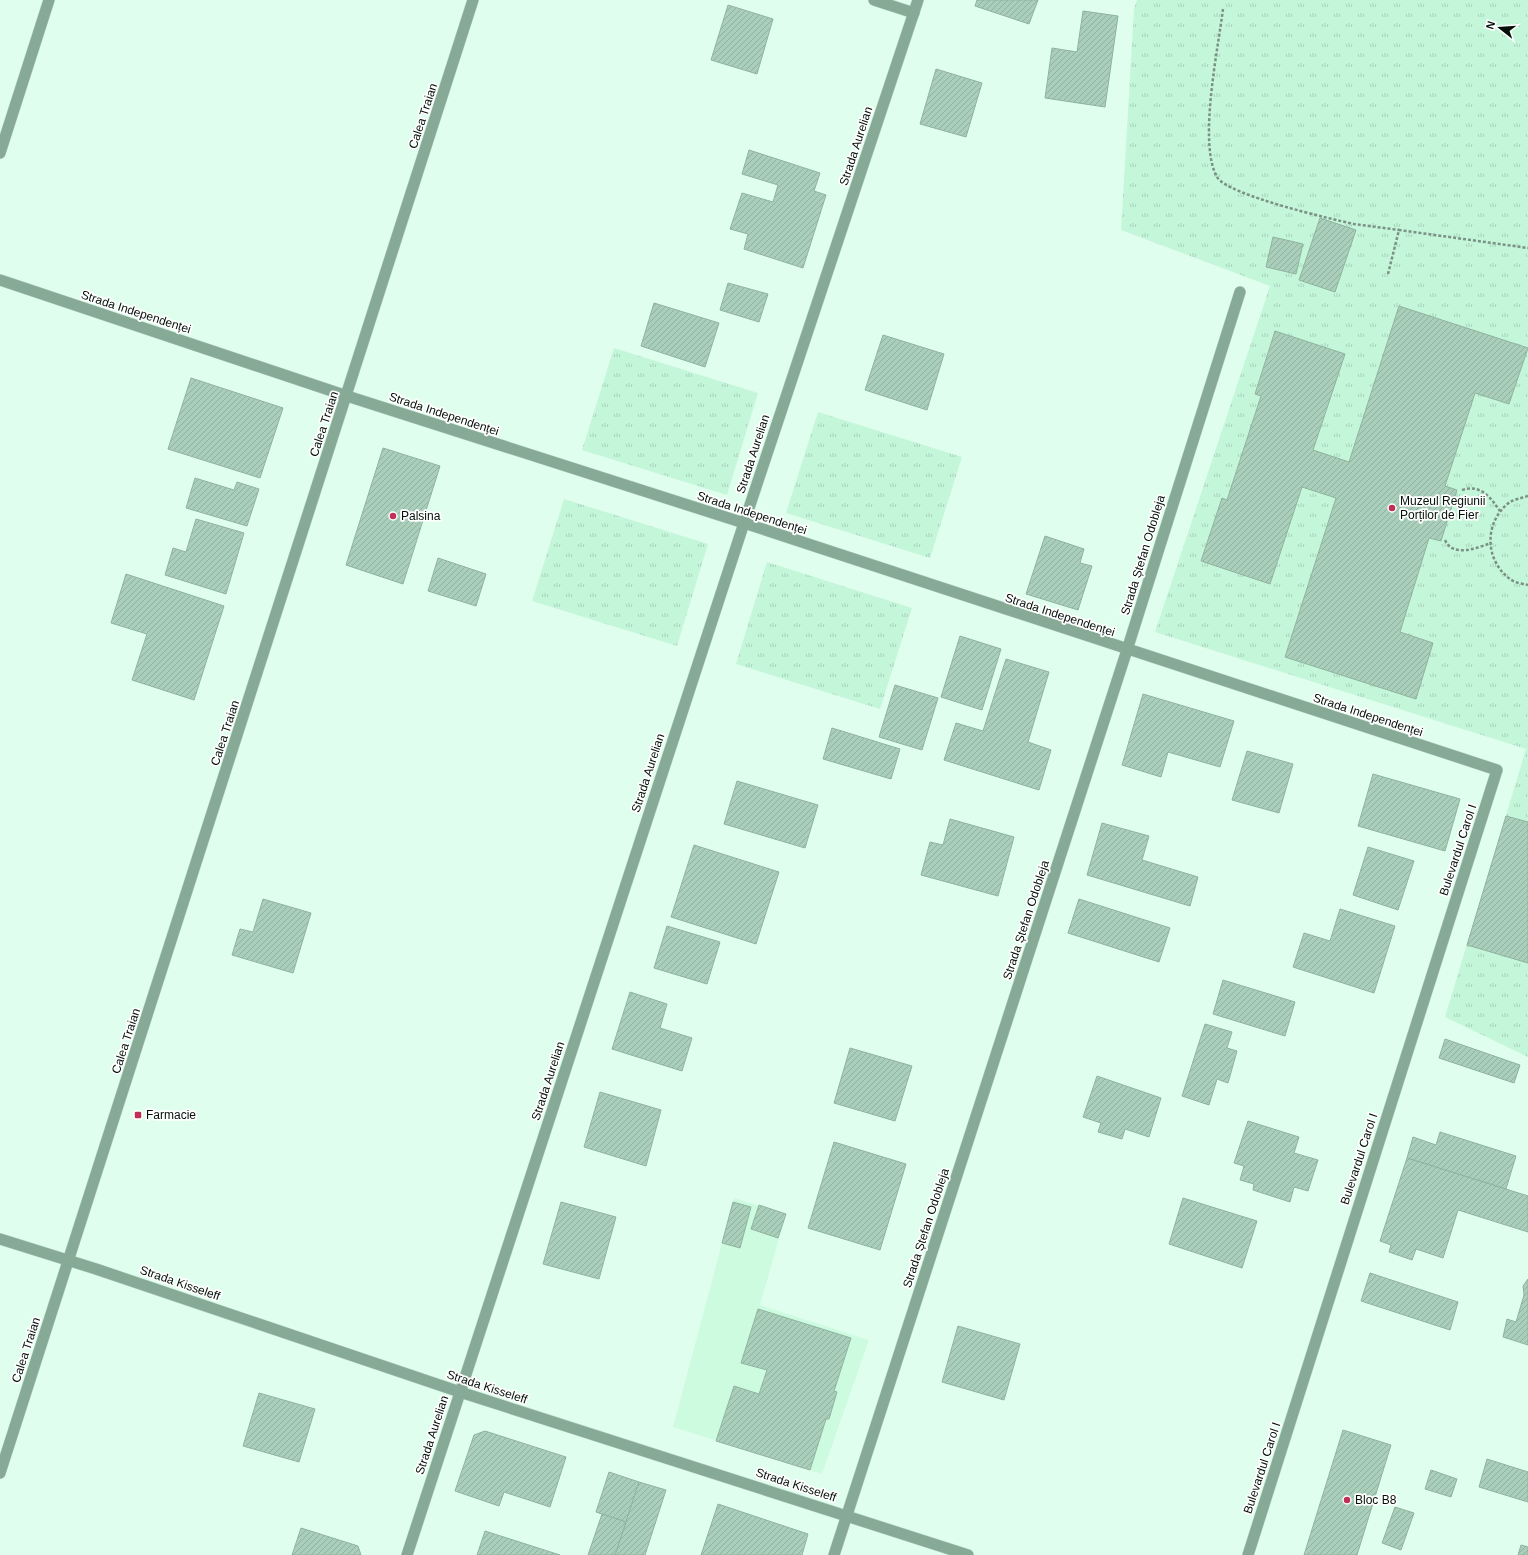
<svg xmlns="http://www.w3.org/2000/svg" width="1528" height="1555" font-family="Arial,sans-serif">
	<defs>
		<pattern id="grass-tufts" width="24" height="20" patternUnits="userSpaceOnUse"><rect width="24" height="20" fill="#c4f6da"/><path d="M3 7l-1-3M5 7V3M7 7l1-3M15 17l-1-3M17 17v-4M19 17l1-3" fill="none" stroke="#a7d2ba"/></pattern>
		<pattern id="building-hatch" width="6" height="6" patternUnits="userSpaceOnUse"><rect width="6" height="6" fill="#a9cfba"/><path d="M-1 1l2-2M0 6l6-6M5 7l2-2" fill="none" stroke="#90b19f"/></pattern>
	</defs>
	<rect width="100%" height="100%" fill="#e0feed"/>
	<polygon fill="#ccfbe0" points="734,1198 786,1214 760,1305 869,1340 822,1474 673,1427"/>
	<g fill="url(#grass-tufts)">
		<polygon points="1137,0 1528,0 1528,1057 1445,1017 1526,749 1155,632 1270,286 1121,230 1134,9"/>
		<polygon points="614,348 758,393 727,495 582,450"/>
		<polygon points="818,412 962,457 930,558 786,513"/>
		<polygon points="564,499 708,544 677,646 532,601"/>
		<polygon points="767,562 912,608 880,709 736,664"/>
	</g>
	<g fill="url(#building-hatch)" stroke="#8fb39f">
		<polygon points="977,0 1038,0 1029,24 975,6"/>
		<polygon points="728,5 773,19 757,74 711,60"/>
		<polygon points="1083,11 1118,16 1105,107 1045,98 1052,48 1077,52"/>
		<polygon points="936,69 982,83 966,137 920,124"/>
		<polygon points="749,150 820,173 814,191 826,195 803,268 744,249 748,234 730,229 742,193 773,202 778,185 742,174"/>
		<polygon points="1320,218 1356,230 1335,292 1299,280"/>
		<polygon points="1273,237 1303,244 1296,274 1266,267"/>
		<polygon points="728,283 768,294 759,322 720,310"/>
		<polygon points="654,303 719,323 705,367 641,346"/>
		<polygon points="1399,306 1528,348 1509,404 1475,393 1445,486 1457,490 1441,541 1429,538 1400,632 1433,643 1416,699 1285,657 1336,498 1302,487 1270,584 1201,561 1222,498 1227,500 1261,396 1255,394 1275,331 1345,354 1313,450 1349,462"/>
		<polygon points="883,335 944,354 927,410 865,390"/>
		<polygon points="191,378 283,408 260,478 168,449"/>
		<polygon points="383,448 440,466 403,584 346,565"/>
		<polygon points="195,478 234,490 237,482 259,489 247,526 186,508"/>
		<polygon points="196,519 244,533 226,594 165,575 173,548 186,552"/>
		<polygon points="1045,536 1084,549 1080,563 1092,566 1078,610 1026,594"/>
		<polygon points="438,558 486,574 476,606 428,591"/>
		<polygon points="126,574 224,606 194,700 132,680 147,634 111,623"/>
		<polygon points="960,636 1001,649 982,710 941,697"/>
		<polygon points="1006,659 1049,672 1028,742 1051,750 1039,790 944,760 956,723 983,731"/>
		<polygon points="895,685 938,698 922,750 879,737"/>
		<polygon points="1143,694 1234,721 1220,767 1168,752 1161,777 1122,765"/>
		<polygon points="832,728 900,749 891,779 823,759"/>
		<polygon points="1247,751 1293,764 1279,813 1232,800"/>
		<polygon points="1373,774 1460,799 1445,851 1358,826"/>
		<polygon points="737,781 818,805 805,848 724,824"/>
		<polygon points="1506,816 1528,822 1528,963 1467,945"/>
		<polygon points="950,819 1014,837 998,896 921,875 930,842 943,845"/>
		<polygon points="1102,823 1149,836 1142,860 1198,877 1190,906 1087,875"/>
		<polygon points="694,845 779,872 756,944 671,917"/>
		<polygon points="1368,847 1414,861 1398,910 1353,895"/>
		<polygon points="263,899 311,913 293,973 232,955 240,929 253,932"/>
		<polygon points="1079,899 1170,928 1159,962 1068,933"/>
		<polygon points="1340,909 1395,926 1374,993 1293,967 1304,933 1330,941"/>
		<polygon points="667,926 720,942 707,984 654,968"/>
		<polygon points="1223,980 1295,1002 1285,1036 1213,1014"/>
		<polygon points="630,992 667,1004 660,1028 692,1038 682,1071 612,1049"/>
		<polygon points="1205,1024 1232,1032 1227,1048 1237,1051 1228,1083 1217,1079 1209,1105 1182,1096"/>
		<polygon points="1445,1039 1520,1065 1514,1083 1439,1058"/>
		<polygon points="850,1048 912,1066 895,1121 834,1103"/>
		<polygon points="1097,1076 1161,1098 1149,1137 1125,1129 1122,1139 1098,1132 1101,1123 1083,1117"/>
		<polygon points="600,1092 661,1110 646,1166 584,1147"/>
		<polygon points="1248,1121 1299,1137 1294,1153 1318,1160 1308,1191 1294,1187 1290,1202 1253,1190 1254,1184 1240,1180 1244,1166 1234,1163"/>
		<polygon points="1440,1132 1516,1156 1506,1189 1407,1158 1413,1137 1436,1145"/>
		<polygon points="834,1142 906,1164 880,1250 808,1228"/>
		<polygon points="1407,1158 1528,1196 1528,1232 1458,1210 1443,1258 1416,1249 1412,1260 1389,1252 1391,1245 1380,1241"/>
		<polygon points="1183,1198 1257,1221 1242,1268 1169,1244"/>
		<polygon points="561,1202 616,1217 599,1279 543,1264"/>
		<polygon points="733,1202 751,1207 740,1248 722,1243"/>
		<polygon points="759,1205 786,1214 778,1238 751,1229"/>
		<polygon points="1370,1273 1458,1302 1450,1330 1361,1301"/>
		<polygon points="1528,1279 1528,1345 1503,1337 1507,1319 1516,1322 1524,1295 1523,1286"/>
		<polygon points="758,1309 851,1338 834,1391 837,1392 829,1419 826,1419 810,1470 716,1441 734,1386 759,1394 767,1370 741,1363"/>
		<polygon points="958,1326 1020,1344 1004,1400 942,1382"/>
		<polygon points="259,1393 315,1409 299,1462 243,1446"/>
		<polygon points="1343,1430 1391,1445 1357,1555 1304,1555"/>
		<polygon points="485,1431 566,1457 550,1507 504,1492 499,1506 455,1491 474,1435"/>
		<polygon points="1487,1459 1528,1472 1528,1502 1479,1487"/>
		<polygon points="1431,1470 1457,1479 1451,1497 1425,1489"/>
		<polygon points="609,1472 639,1482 626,1522 596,1512"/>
		<polygon points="639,1482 666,1490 645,1555 615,1555"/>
		<polygon points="718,1504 808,1534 802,1555 701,1555"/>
		<polygon points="1395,1507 1414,1513 1401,1550 1382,1543"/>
		<polygon points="602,1514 626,1522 615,1555 588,1555"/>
		<polygon points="301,1528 358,1546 361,1555 292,1555"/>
		<polygon points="485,1531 560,1555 477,1555"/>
		<polygon points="1521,1545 1528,1547 1528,1555 1518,1555"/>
	</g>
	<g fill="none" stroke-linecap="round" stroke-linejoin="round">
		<g stroke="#bdd8c9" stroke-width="12">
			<g id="minor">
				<polyline points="874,0 914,13"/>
				<polyline points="407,1555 744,523 918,0"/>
				<polyline points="834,1555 1127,650 1240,292"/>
			</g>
		</g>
		<g stroke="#bdd8c9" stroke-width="12">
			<g id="tertiary">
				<polyline points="0,153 49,0"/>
				<polyline points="0,280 347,396 744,523 1497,770 1248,1555"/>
				<polyline points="0,1239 96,1269 460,1392 968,1555"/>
				<polyline points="0,1473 473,0"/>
			</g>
		</g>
		<g stroke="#7c9185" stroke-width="2.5" stroke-dasharray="3 2" stroke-linecap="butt">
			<path d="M1223,9C1218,50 1198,143 1217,177C1227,195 1331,219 1354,224C1369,226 1384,228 1399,230"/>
			<polyline points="1388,274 1399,230 1528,248"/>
			<path d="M1462,490C1481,484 1490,497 1500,511"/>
			<path d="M1528,496C1522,498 1515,499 1510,502C1484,521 1484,560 1510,579C1515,583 1523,584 1528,585"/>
			<path d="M1445,540C1453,558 1477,548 1491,543"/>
		</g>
		<use href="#minor" stroke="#87aa96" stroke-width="11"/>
		<use href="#tertiary" stroke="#87aa96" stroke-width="11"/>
	</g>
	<g fill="#c03056" stroke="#fff" stroke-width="1.5">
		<circle cx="1392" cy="508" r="4"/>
		<circle cx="393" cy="516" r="4"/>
		<rect x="134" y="1111" width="8" height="8" rx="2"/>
		<circle cx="1347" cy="1500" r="4"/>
	</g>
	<g text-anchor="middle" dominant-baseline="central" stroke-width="3.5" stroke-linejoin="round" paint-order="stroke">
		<g font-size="12" fill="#041009" stroke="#fff">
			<text transform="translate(423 116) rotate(-72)">Calea Traian</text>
			<text transform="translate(856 146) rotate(-72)">Strada Aurelian</text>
			<text transform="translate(136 312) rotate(18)">Strada Independenței</text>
			<text transform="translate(444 414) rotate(18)">Strada Independenței</text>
			<text transform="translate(324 424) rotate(-72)">Calea Traian</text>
			<text transform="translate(753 454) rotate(-72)">Strada Aurelian</text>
			<text transform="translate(752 513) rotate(18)">Strada Independenței</text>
			<text transform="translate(1143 555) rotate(-73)">Strada Ștefan Odobleja</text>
			<text transform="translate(1060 615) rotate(18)">Strada Independenței</text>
			<text transform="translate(1368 715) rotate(18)">Strada Independenței</text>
			<text transform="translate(225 733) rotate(-72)">Calea Traian</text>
			<text transform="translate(648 773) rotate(-72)">Strada Aurelian</text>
			<text transform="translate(1458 850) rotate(-72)">Bulevardul Carol I</text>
			<text transform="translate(1026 920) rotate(-72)">Strada Ștefan Odobleja</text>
			<text transform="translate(126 1041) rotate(-72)">Calea Traian</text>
			<text transform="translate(548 1081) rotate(-72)">Strada Aurelian</text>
			<text transform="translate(1359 1159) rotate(-72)">Bulevardul Carol I</text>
			<text transform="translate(926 1228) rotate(-72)">Strada Ștefan Odobleja</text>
			<text transform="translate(180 1283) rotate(19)">Strada Kisseleff</text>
			<text transform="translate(26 1350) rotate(-72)">Calea Traian</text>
			<text transform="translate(487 1387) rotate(18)">Strada Kisseleff</text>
			<text transform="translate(432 1435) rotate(-72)">Strada Aurelian</text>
			<text transform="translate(1262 1468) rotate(-72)">Bulevardul Carol I</text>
			<text transform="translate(796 1485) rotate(18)">Strada Kisseleff</text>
		</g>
		<g font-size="12" fill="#041009" stroke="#fff" text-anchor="start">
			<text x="1400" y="501">Muzeul Regiunii<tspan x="1400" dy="14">Porților de Fier</tspan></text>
			<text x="401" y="516">Palsina</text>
			<text x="146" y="1115">Farmacie</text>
			<text x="1355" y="1500">Bloc B8</text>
		</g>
	</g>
	<g transform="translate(1500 28) rotate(287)" stroke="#ffffff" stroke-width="3" paint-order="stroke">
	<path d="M0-3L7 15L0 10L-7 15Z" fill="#041009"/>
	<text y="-6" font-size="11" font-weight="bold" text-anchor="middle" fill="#041009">N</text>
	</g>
</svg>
